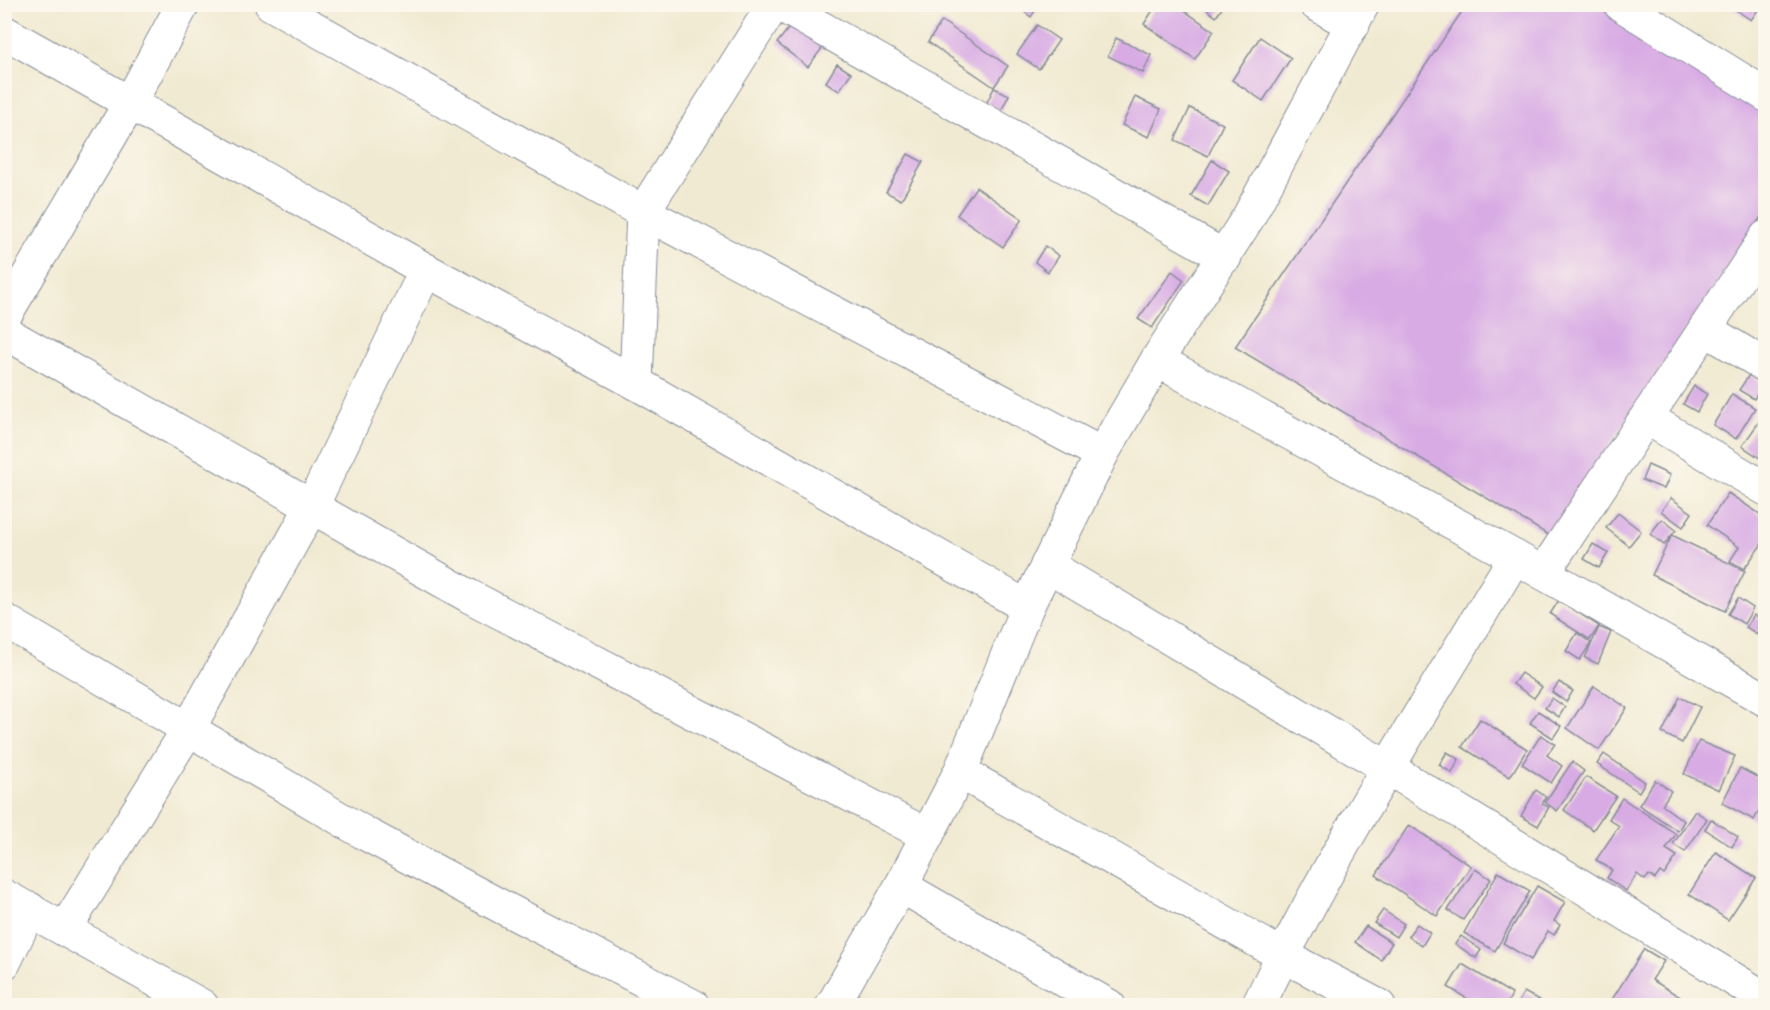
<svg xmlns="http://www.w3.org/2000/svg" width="1770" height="1010" font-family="'Libre Bodoni',serif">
	<rect width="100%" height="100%" fill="#fbf7ec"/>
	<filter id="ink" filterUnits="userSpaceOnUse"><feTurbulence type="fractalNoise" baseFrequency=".0167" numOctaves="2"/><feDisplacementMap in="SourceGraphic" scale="12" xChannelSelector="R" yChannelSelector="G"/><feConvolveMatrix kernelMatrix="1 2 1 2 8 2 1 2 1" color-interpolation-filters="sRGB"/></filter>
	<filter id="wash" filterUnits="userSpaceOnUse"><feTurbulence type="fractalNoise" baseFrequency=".008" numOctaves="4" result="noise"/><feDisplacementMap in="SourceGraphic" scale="24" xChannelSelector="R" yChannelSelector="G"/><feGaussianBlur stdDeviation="1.35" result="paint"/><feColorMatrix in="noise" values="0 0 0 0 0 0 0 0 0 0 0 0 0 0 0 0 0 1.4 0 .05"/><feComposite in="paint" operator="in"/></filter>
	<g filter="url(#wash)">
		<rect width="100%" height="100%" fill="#f1ead2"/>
		<g id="blocks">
			<g fill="#d8abe4">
				<polygon points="1015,4 1040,4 1031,17"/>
				<polygon points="1157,4 1174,4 1214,31 1195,59 1144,24"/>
				<polygon points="1200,4 1225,4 1216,17"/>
				<polygon points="1467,4 1601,4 1766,105 1766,209 1550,536 1235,347"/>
				<polygon points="1727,4 1762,4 1751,20"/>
				<polygon points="942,21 1008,66 994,87 928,42"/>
				<polygon points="792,24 823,47 808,67 777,43"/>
				<polygon points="1037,25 1059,40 1039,69 1017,54"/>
				<polygon points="1260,37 1291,58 1263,101 1232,80"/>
				<polygon points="1116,38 1151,55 1143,73 1108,56"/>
				<polygon points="837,64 851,73 839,91 826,82"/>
				<polygon points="994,88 1009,95 1001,111 986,104"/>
				<polygon points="1135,97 1161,109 1149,137 1122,125"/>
				<polygon points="1190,108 1223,124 1208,156 1175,140"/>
				<polygon points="908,154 923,162 901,200 886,192"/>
				<polygon points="1212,160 1229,171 1208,206 1191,196"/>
				<polygon points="976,187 1022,219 1003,247 957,215"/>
				<polygon points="1045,246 1059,256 1048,272 1035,262"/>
				<polygon points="1172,271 1184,280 1152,328 1138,319"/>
				<polygon points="1749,375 1764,384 1754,399 1739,390"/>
				<polygon points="1694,386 1707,394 1697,412 1683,404"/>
				<polygon points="1732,394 1755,408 1736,439 1713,425"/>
				<polygon points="1764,415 1766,416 1766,462 1742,446"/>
				<polygon points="1648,465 1670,475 1664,489 1642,480"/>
				<polygon points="1728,493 1766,518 1766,538 1744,569 1730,561 1739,547 1707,525"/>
				<polygon points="1671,498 1692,513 1683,527 1661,511"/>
				<polygon points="1618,513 1641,531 1629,546 1606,528"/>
				<polygon points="1662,519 1676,530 1664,545 1650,534"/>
				<polygon points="1672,535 1745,571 1725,611 1652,575"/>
				<polygon points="1593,544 1608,553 1599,568 1584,559"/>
				<polygon points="1738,598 1753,608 1744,624 1728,614"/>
				<polygon points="1559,600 1599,626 1590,640 1550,614"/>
				<polygon points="1754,615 1766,623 1766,640 1746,627"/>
				<polygon points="1599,627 1611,632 1598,664 1585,658"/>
				<polygon points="1577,633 1591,643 1580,660 1566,651"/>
				<polygon points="1521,673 1542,687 1534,698 1513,684"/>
				<polygon points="1559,682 1573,691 1566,702 1552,692"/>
				<polygon points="1594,686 1627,708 1599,750 1567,728"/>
				<polygon points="1680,697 1700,707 1682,743 1662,733"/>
				<polygon points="1552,698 1565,707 1559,717 1545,708"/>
				<polygon points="1538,711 1561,726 1553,738 1530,723"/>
				<polygon points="1480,719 1527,749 1510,777 1462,747"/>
				<polygon points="1541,735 1555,744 1547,755 1562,766 1551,783 1522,764"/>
				<polygon points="1699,741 1735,756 1719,790 1684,774"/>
				<polygon points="1447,752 1459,759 1452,773 1439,765"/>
				<polygon points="1604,754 1645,782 1639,792 1597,764"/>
				<polygon points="1572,762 1584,771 1557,811 1545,802"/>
				<polygon points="1740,768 1766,782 1766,797 1754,820 1722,803"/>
				<polygon points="1586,777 1616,796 1593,830 1564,810"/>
				<polygon points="1655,780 1671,791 1662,805 1684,821 1678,831 1639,805"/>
				<polygon points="1536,790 1546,797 1542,804 1549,807 1538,826 1521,816"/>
				<polygon points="1622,798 1676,834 1666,849 1677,856 1664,875 1660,872 1655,879 1649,875 1645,880 1637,874 1626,891 1607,878 1612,870 1596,860 1619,826 1609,819"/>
				<polygon points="1766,804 1766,818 1759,814"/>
				<polygon points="1695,811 1707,819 1685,852 1673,844"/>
				<polygon points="1711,819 1738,837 1732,847 1705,829"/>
				<polygon points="1409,825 1471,866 1437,916 1376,875"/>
				<polygon points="1716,852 1756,878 1728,920 1689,894"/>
				<polygon points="1475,869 1491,879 1463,920 1448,910"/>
				<polygon points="1498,872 1530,891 1495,951 1464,933"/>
				<polygon points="1537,886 1565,902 1554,921 1560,925 1554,935 1548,931 1531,960 1503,943"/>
				<polygon points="1383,910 1404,924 1396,937 1374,923"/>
				<polygon points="1417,924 1430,933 1422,946 1408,936"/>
				<polygon points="1366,926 1392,943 1381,960 1355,942"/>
				<polygon points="1461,936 1481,950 1476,958 1455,944"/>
				<polygon points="1644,949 1664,961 1652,980 1687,1001 1684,1006 1619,1006 1611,1001"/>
				<polygon points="1462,964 1512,994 1506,1006 1479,1006 1448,987"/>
				<polygon points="1524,992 1539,1000 1536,1006 1516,1006"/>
			</g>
		</g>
	</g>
	<g filter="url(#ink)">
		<use href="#blocks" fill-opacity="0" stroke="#868c98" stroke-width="1.5"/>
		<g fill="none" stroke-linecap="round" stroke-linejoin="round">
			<g stroke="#868c98" stroke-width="35">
				<g id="minor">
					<polyline points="271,4 643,212 1102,454"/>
					<polyline points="779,4 1225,257"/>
					<polyline points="1316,4 1353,25"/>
					<polyline points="1620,4 1766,95"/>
					<polyline points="4,32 426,270 636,383 1027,607"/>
					<polyline points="4,317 130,103 183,4"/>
					<polyline points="1705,329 1766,366"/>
					<polyline points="4,332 469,596 927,835"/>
					<polyline points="1157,360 1515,557 1766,700"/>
					<polyline points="636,383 643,212 774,4"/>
					<polyline points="1647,418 1766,489"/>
					<polyline points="1047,565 1388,768 1766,999"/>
					<polyline points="1543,573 1766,237"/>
					<polyline points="4,620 366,834 502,907 693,1006"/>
					<polyline points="960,772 1282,955 1379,1006"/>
					<polyline points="901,886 1109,1006"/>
					<polyline points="4,896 202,1006"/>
					<polyline points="65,929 189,728 311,508 426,270"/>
					<polyline points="4,963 30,909"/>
					<polyline points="832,1006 901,886 960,772 1027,607 1102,454 1157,360 1248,218 1363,4"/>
					<path d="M1258,1006C1333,850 1427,704 1515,557"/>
				</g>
			</g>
			<use href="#minor" stroke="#fff" stroke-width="33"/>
		</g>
	</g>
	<rect width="1770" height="1010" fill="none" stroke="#fbf7ec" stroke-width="24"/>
</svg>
